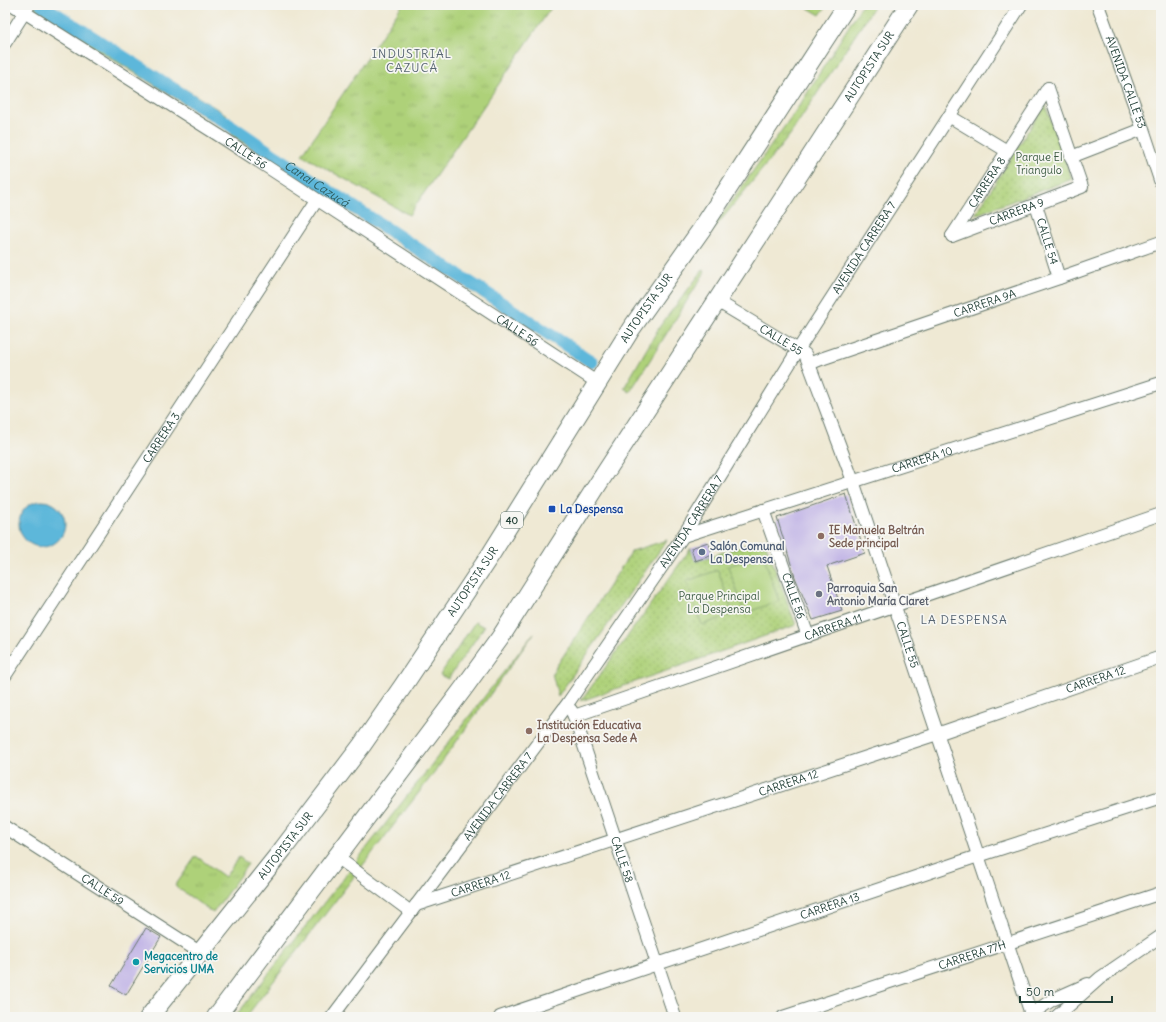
<svg xmlns="http://www.w3.org/2000/svg" width="1166" height="1022" font-family="Delius,sans-serif">
	<defs>
		<pattern id="grass-tufts" width="24" height="20" patternUnits="userSpaceOnUse"><rect width="24" height="20" fill="#aed179"/><path d="M3 7l-1-3M5 7V3M7 7l1-3M15 17l-1-3M17 17v-4M19 17l1-3" fill="none" stroke="#95b469"/></pattern>
		<pattern id="park-dots" width="8" height="8" patternUnits="userSpaceOnUse"><rect width="8" height="8" fill="#aed179"/><path d="M2 2h.1M6 6h.1" fill="none" stroke="#95b469" stroke-width="1.8" stroke-linecap="round"/></pattern>
	</defs>
	<rect width="100%" height="100%" fill="#f6f6f2"/>
	<filter id="ink" filterUnits="userSpaceOnUse"><feTurbulence type="fractalNoise" baseFrequency=".025" numOctaves="2"/><feDisplacementMap in="SourceGraphic" scale="8" xChannelSelector="R" yChannelSelector="G"/><feConvolveMatrix kernelMatrix="1 2 1 2 8 2 1 2 1" color-interpolation-filters="sRGB"/></filter>
	<filter id="wash" filterUnits="userSpaceOnUse"><feTurbulence type="fractalNoise" baseFrequency=".012" numOctaves="4" result="noise"/><feDisplacementMap in="SourceGraphic" scale="16" xChannelSelector="R" yChannelSelector="G"/><feGaussianBlur stdDeviation="0.9" result="paint"/><feColorMatrix in="noise" values="0 0 0 0 0 0 0 0 0 0 0 0 0 0 0 0 0 1.4 0 .05"/><feComposite in="paint" operator="in"/></filter>
	<g filter="url(#wash)">
		<rect width="100%" height="100%" fill="#efe9d4"/>
		<g fill="url(#grass-tufts)" stroke="#668756">
			<polygon points="37,5 49,5 227,115 219,125 33,10"/>
			<polygon points="402,5 553,5 409,215 302,155"/>
			<polygon points="803,5 827,5 820,15"/>
			<polygon points="862,5 875,5 790,135 700,246 801,103"/>
			<polygon points="238,125 277,151 595,358 589,367 271,161 231,135"/>
			<polygon points="703,270 705,272 630,392 624,388 660,326"/>
			<polygon points="475,622 484,627 448,679 440,675"/>
			<polygon points="534,633 437,769 246,1017 235,1017"/>
			<polygon points="196,856 225,877 239,857 248,864 213,913 175,886"/>
		</g>
		<g fill="url(#park-dots)" stroke="#668756">
			<polygon points="1045,104 1072,179 975,215"/>
			<polygon points="764,539 796,625 581,701 691,548 696,561"/>
			<polygon points="667,540 558,696 552,673 632,551"/>
		</g>
		<g fill="#aed179" stroke="#668756">
			<polygon points="763,554 779,601 745,613 728,566"/>
			<polygon points="718,570 733,614 702,625 687,581"/>
		</g>
		<circle fill="#5db7da" stroke="#3e7a87" cx="42" cy="524" r="23"/>
		<g fill="none" stroke-linecap="round" stroke-linejoin="round">
			<path stroke="#5db7da" stroke-width="13" id="s1" d="M42,5L230,125L275,156L592,362"/>
		</g>
		<g id="blocks">
			<g fill="#beb0e5">
				<polygon points="846,494 865,553 827,566 842,611 813,620 795,577 777,518"/>
				<polygon points="708,542 713,555 695,561 691,548"/>
				<polygon points="146,928 161,937 126,995 111,986"/>
			</g>
		</g>
	</g>
	<g filter="url(#ink)">
		<use href="#blocks" fill-opacity="0" stroke="#68796c" stroke-width="1"/>
		<g fill="none" stroke-linecap="round" stroke-linejoin="round">
			<g stroke="#68796c" stroke-width="14">
				<g id="minor">
					<path id="s2" d="M13,5L223,138L598,383"/>
					<path id="s3" d="M1098,5L1143,129L1161,183"/>
					<polyline points="5,43 29,5"/>
					<polyline points="949,116 1007,151"/>
					<polyline points="1071,157 1143,129"/>
					<path id="s4" d="M1036,205L1059,278"/>
					<path id="s5" d="M952,236L1082,187L1048,88"/>
					<path id="s6" d="M952,236L1048,88"/>
					<path id="s7" d="M717,301L805,354L809,364L853,481L1032,1017"/>
					<path id="s8" d="M809,364L821,359L1059,278L1161,242"/>
					<path id="s9" d="M763,510L808,636"/>
					<path id="s10" d="M683,536L1161,383"/>
					<path id="s11" d="M5,676L317,200"/>
					<path id="s12" d="M571,710L574,716L675,1017"/>
					<path id="s13" d="M574,716L1161,514"/>
					<path id="s14" d="M5,827L201,953"/>
					<polyline points="337,857 411,912"/>
					<path id="s15" d="M416,905L937,734L1161,657"/>
					<path id="s16" d="M332,1017L568,703L683,536L798,350L1021,5"/>
					<path id="s17" d="M500,1017L978,856L1161,797"/>
					<path id="s18" d="M783,1017L1161,893"/>
					<polyline points="1027,1017 1052,1000 1088,984"/>
					<polyline points="1056,1017 1100,978 1161,936"/>
				</g>
			</g>
			<g stroke="#68796c" stroke-width="20">
				<g id="highway">
					<path id="s19" d="M149,1017L283,849L362,745L403,686L491,554L631,329L701,230L847,5"/>
					<path id="s20" d="M216,1017L463,689L500,638L598,484L909,5"/>
				</g>
			</g>
			<use href="#minor" stroke="#fff" stroke-width="12"/>
			<use href="#highway" stroke="#fff" stroke-width="18"/>
		</g>
	</g>
	<rect fill="#1a4fb4" stroke="#f6f6f2" stroke-width="1.5" x="548" y="505" width="8" height="8" rx="2"/>
	<g fill="#8d6e63" stroke="#f6f6f2" stroke-width="1.5">
		<circle cx="821" cy="536" r="4"/>
		<circle cx="529" cy="731" r="4"/>
	</g>
	<circle fill="#5c6f8a" stroke="#f6f6f2" stroke-width="1.5" cx="702" cy="552" r="4"/>
	<circle fill="#6b7280" stroke="#f6f6f2" stroke-width="1.5" cx="819" cy="594" r="4"/>
	<circle fill="#0f9aa8" stroke="#f6f6f2" stroke-width="1.5" cx="136" cy="962" r="4"/>
	<g text-anchor="middle" dominant-baseline="central" stroke-width="3.5" stroke-linejoin="round" paint-order="stroke">
		<rect fill="#f6f6f2" stroke="#60746d" stroke-width="1" x="501" y="512" width="22" height="16" rx="3"/>
		<g font-size="10" font-weight="bold" fill="#1f3d34">
			<text x="512" y="520">40</text>
		</g>
		<g font-size="11" fill="#1f3d34" stroke="#f6f6f2">
			<text stroke="none"><textPath href="#s20" startOffset="1154">AUTOPISTA SUR</textPath></text>
			<text stroke="none"><textPath href="#s3" startOffset="82">AVENIDA CALLE 53</textPath></text>
			<text stroke="none"><textPath href="#s2" startOffset="276">CALLE 56</textPath></text>
			<text stroke="none"><textPath href="#s6" startOffset="64">CARRERA 8</textPath></text>
			<text stroke="none"><textPath href="#s5" startOffset="69">CARRERA 9</textPath></text>
			<text stroke="none"><textPath href="#s4" startOffset="38">CALLE 54</textPath></text>
			<text stroke="none"><textPath href="#s16" startOffset="936">AVENIDA CARRERA 7</textPath></text>
			<text stroke="none"><textPath href="#s8" startOffset="186">CARRERA 9A</textPath></text>
			<text stroke="none"><textPath href="#s19" startOffset="867">AUTOPISTA SUR</textPath></text>
			<text stroke="none"><textPath href="#s2" startOffset="600">CALLE 56</textPath></text>
			<text stroke="none"><textPath href="#s7" startOffset="75">CALLE 55</textPath></text>
			<text stroke="none"><textPath href="#s11" startOffset="285">CARRERA 3</textPath></text>
			<text stroke="none"><textPath href="#s10" startOffset="251">CARRERA 10</textPath></text>
			<text stroke="none"><textPath href="#s16" startOffset="612">AVENIDA CARRERA 7</textPath></text>
			<text stroke="none"><textPath href="#s19" startOffset="543">AUTOPISTA SUR</textPath></text>
			<text stroke="none"><textPath href="#s9" startOffset="91">CALLE 56</textPath></text>
			<text stroke="none"><textPath href="#s13" startOffset="274">CARRERA 11</textPath></text>
			<text stroke="none"><textPath href="#s7" startOffset="411">CALLE 55</textPath></text>
			<text stroke="none"><textPath href="#s15" startOffset="716">CARRERA 12</textPath></text>
			<text stroke="none"><textPath href="#s15" startOffset="392">CARRERA 12</textPath></text>
			<text stroke="none"><textPath href="#s16" startOffset="276">AVENIDA CARRERA 7</textPath></text>
			<text stroke="none"><textPath href="#s19" startOffset="219">AUTOPISTA SUR</textPath></text>
			<text stroke="none"><textPath href="#s12" startOffset="158">CALLE 58</textPath></text>
			<text stroke="none"><textPath href="#s15" startOffset="68">CARRERA 12</textPath></text>
			<text stroke="none"><textPath href="#s14" startOffset="116">CALLE 59</textPath></text>
			<text stroke="none"><textPath href="#s17" startOffset="348">CARRERA 13</textPath></text>
			<text stroke="none"><textPath href="#s18" startOffset="199">CARRERA 77H</textPath></text>
		</g>
		<g font-size="11" fill="#3c5b42" stroke="#f6f6f2">
			<text x="1039" y="157">Parque El<tspan x="1039" dy="13">Triangulo</tspan></text>
			<text x="719" y="596">Parque Principal<tspan x="719" dy="13">La Despensa</tspan></text>
		</g>
		<g font-size="11" font-weight="bold" fill="#164399" stroke="#f6f6f2" text-anchor="start">
			<text x="560" y="509">La Despensa</text>
		</g>
		<g font-size="11" font-weight="bold" fill="#785e54" stroke="#f6f6f2" text-anchor="start">
			<text x="829" y="530">IE Manuela Beltrán<tspan x="829" dy="13">Sede principal</tspan></text>
			<text x="537" y="725">Institución Educativa<tspan x="537" dy="13">La Despensa Sede A</tspan></text>
		</g>
		<g font-size="11" font-weight="bold" fill="#4e5e75" stroke="#f6f6f2" text-anchor="start">
			<text x="710" y="546">Salón Comunal<tspan x="710" dy="13">La Despensa</tspan></text>
		</g>
		<g font-size="11" font-weight="bold" fill="#5b616d" stroke="#f6f6f2" text-anchor="start">
			<text x="827" y="588">Parroquia San<tspan x="827" dy="13">Antonio María Claret</tspan></text>
		</g>
		<g font-size="11" font-weight="bold" fill="#0d838f" stroke="#f6f6f2" text-anchor="start">
			<text x="144" y="956">Megacentro de<tspan x="144" dy="13">Servicios UMA</tspan></text>
		</g>
		<g font-size="12" letter-spacing="1" fill="#576572" stroke="#f6f6f2">
			<text x="412" y="53">INDUSTRIAL<tspan x="412" dy="14">CAZUCÁ</tspan></text>
			<text x="964" y="619">LA DESPENSA</text>
		</g>
		<g font-size="12" font-style="italic" fill="#2e5c5e" stroke="#f6f6f2">
			<text stroke="none"><textPath href="#s1" startOffset="328">Canal Cazucá</textPath></text>
		</g>
	</g>
	<rect width="1166" height="1022" fill="none" stroke="#f6f6f2" stroke-width="20"/>
	<path d="M1020 996v6h92v-6" fill="none" stroke="#1f3d34" stroke-width="2"/>
	<text x="1026" y="996" font-size="12" fill="#1f3d34" stroke="#f6f6f2" stroke-width="3" paint-order="stroke">50 m</text>
</svg>
